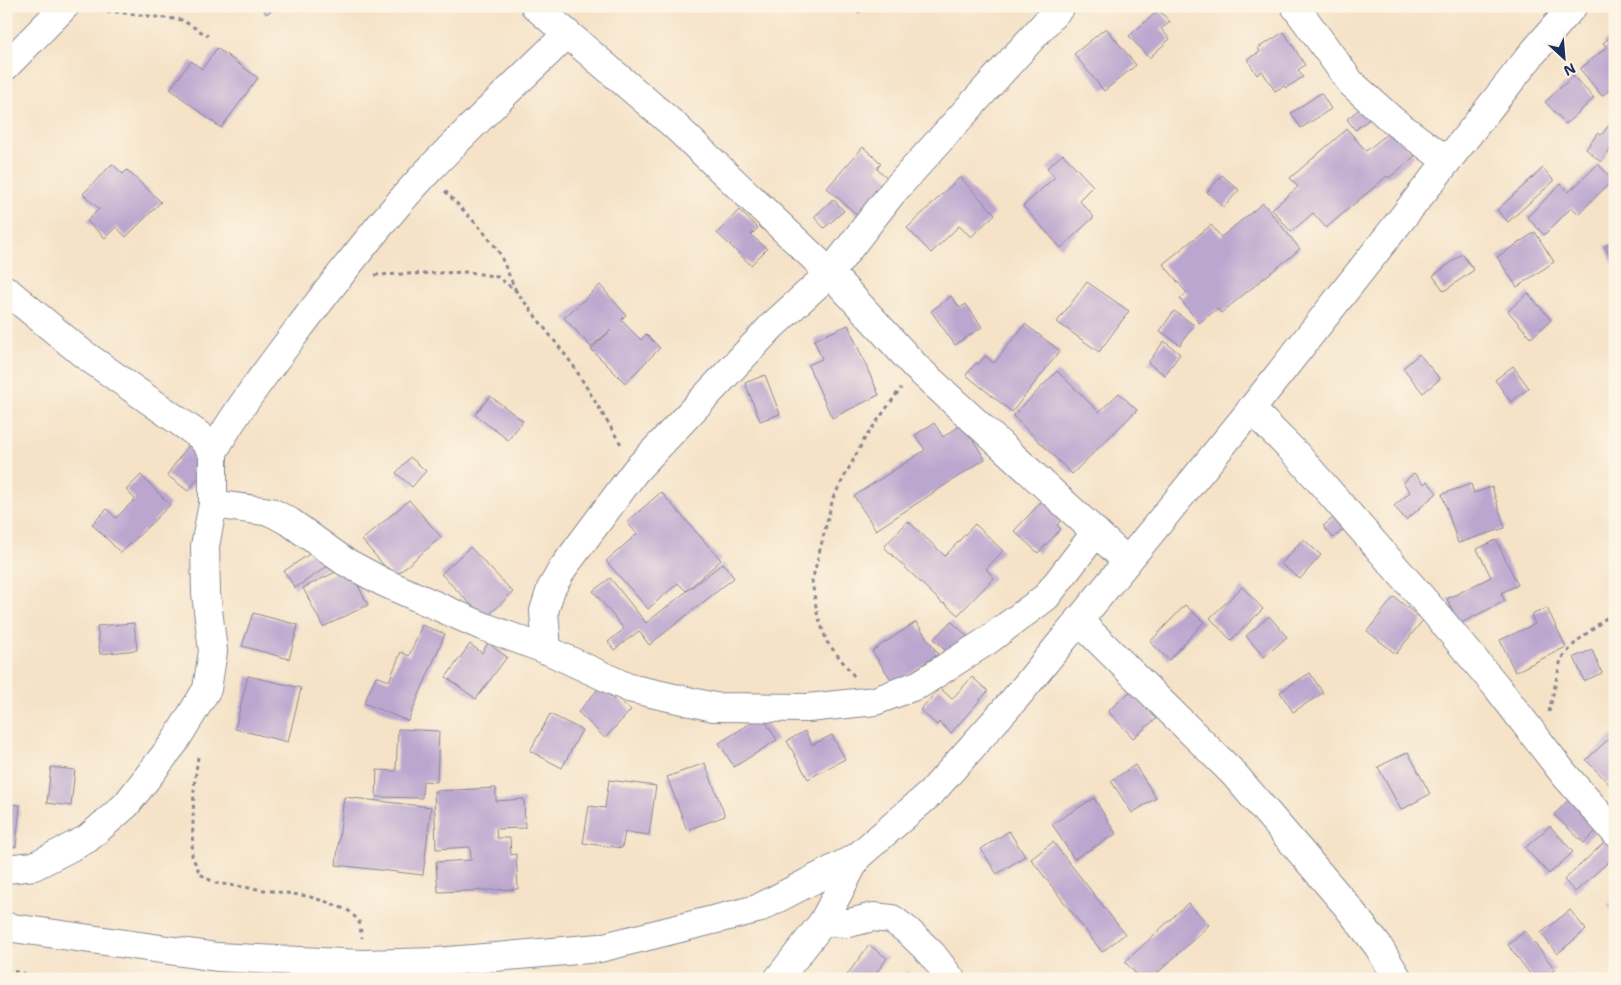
<svg xmlns="http://www.w3.org/2000/svg" width="1621" height="985" font-family="'Shantell Sans',sans-serif">
	<rect width="100%" height="100%" fill="#fcf5e5"/>
	<filter id="ink" filterUnits="userSpaceOnUse"><feTurbulence type="fractalNoise" baseFrequency=".02" numOctaves="2"/><feDisplacementMap in="SourceGraphic" scale="10" xChannelSelector="R" yChannelSelector="G"/><feConvolveMatrix kernelMatrix="1 2 1 2 8 2 1 2 1" color-interpolation-filters="sRGB"/></filter>
	<filter id="wash" filterUnits="userSpaceOnUse"><feTurbulence type="fractalNoise" baseFrequency=".0096" numOctaves="4" result="noise"/><feDisplacementMap in="SourceGraphic" scale="20" xChannelSelector="R" yChannelSelector="G"/><feGaussianBlur stdDeviation="1.12" result="paint"/><feColorMatrix in="noise" values="0 0 0 0 0 0 0 0 0 0 0 0 0 0 0 0 0 1.4 0 .05"/><feComposite in="paint" operator="in"/></filter>
	<g filter="url(#wash)">
		<rect width="100%" height="100%" fill="#f5e2c7"/>
		<g id="blocks">
			<g fill="#bba6cf">
				<polygon points="262,6 279,6 266,14"/>
				<polygon points="854,6 867,6 859,13"/>
				<polygon points="1159,10 1170,22 1161,29 1170,39 1149,58 1129,36"/>
				<polygon points="1106,28 1136,65 1104,91 1074,54"/>
				<polygon points="1284,32 1305,65 1298,70 1303,77 1286,88 1284,86 1275,91 1262,71 1257,75 1247,59 1260,52 1258,48"/>
				<polygon points="1614,34 1615,86 1602,96 1580,69 1607,47 1603,43"/>
				<polygon points="217,48 258,78 221,128 170,89 191,61 202,69"/>
				<polygon points="1573,76 1594,98 1566,124 1545,102"/>
				<polygon points="1321,93 1331,109 1301,128 1291,113"/>
				<polygon points="1363,106 1372,117 1355,130 1347,119"/>
				<polygon points="1615,118 1615,149 1612,147 1601,162 1586,149 1598,133 1601,135"/>
				<polygon points="1347,129 1366,151 1392,130 1415,156 1389,178 1387,176 1326,228 1313,213 1291,232 1272,209 1298,187 1290,178"/>
				<polygon points="863,147 881,163 877,169 890,180 858,216 827,188"/>
				<polygon points="1063,154 1093,186 1079,200 1094,217 1061,248 1023,206 1055,177 1047,168"/>
				<polygon points="112,164 123,174 127,170 161,202 126,237 116,227 105,238 87,221 99,209 83,194"/>
				<polygon points="1598,164 1613,180 1578,214 1572,207 1544,235 1527,217 1561,184 1569,192"/>
				<polygon points="1543,168 1554,181 1508,222 1497,210"/>
				<polygon points="1222,175 1239,190 1224,207 1207,192"/>
				<polygon points="960,177 995,214 971,237 959,226 931,253 907,228"/>
				<polygon points="833,199 844,211 824,228 814,217"/>
				<polygon points="1263,203 1300,249 1221,313 1217,309 1199,323 1180,299 1187,293 1163,264 1211,225 1221,237"/>
				<polygon points="739,210 758,228 751,235 767,249 751,265 717,233"/>
				<polygon points="1535,232 1554,262 1517,287 1497,257"/>
				<polygon points="1615,242 1615,268 1605,246"/>
				<polygon points="1462,254 1474,270 1444,291 1433,276"/>
				<polygon points="1087,282 1129,311 1099,352 1057,322"/>
				<polygon points="600,285 626,315 621,320 641,340 646,334 660,348 625,383 591,349 611,330 591,347 564,318"/>
				<polygon points="1528,293 1551,320 1531,338 1508,311"/>
				<polygon points="951,296 960,308 966,304 982,327 955,345 931,311"/>
				<polygon points="1174,311 1194,325 1180,345 1160,331"/>
				<polygon points="1025,324 1060,351 1012,412 966,375 976,363 978,364 985,356 994,363"/>
				<polygon points="848,325 879,395 832,418 808,365 822,359 814,340"/>
				<polygon points="1164,341 1180,354 1165,375 1148,363"/>
				<polygon points="1419,354 1440,379 1423,393 1403,368"/>
				<polygon points="1513,366 1529,388 1511,402 1495,380"/>
				<polygon points="1057,371 1099,412 1119,393 1137,410 1072,474 1013,416"/>
				<polygon points="765,375 780,414 760,421 745,383"/>
				<polygon points="490,396 523,421 508,440 475,415"/>
				<polygon points="934,423 943,437 963,424 985,459 876,530 854,496 925,450 915,435"/>
				<polygon points="190,443 212,460 188,491 167,475"/>
				<polygon points="410,457 426,471 412,487 396,473"/>
				<polygon points="1414,473 1424,484 1427,481 1437,493 1406,520 1394,506 1410,492 1403,483"/>
				<polygon points="141,475 170,505 121,553 92,524 107,509 116,518 135,499 126,490"/>
				<polygon points="1471,484 1474,493 1492,487 1505,528 1458,543 1442,494"/>
				<polygon points="661,492 721,560 686,591 678,583 648,609 606,561 637,534 627,522"/>
				<polygon points="409,500 441,537 394,577 362,540"/>
				<polygon points="1043,500 1063,519 1057,525 1061,529 1038,553 1014,531"/>
				<polygon points="1336,516 1346,528 1333,538 1323,526"/>
				<polygon points="908,521 945,556 975,524 1003,551 986,569 994,578 958,615 944,603 943,604 884,547"/>
				<polygon points="1303,539 1321,555 1300,579 1281,564"/>
				<polygon points="1496,540 1518,585 1501,593 1505,601 1459,624 1447,599 1491,577 1477,549"/>
				<polygon points="470,547 513,592 485,619 441,574"/>
				<polygon points="317,549 328,566 295,588 284,571"/>
				<polygon points="723,563 734,578 649,645 639,631 614,650 608,642 624,629 593,591 610,578 646,623"/>
				<polygon points="348,566 368,605 323,627 303,588"/>
				<polygon points="1242,587 1263,609 1231,640 1210,618"/>
				<polygon points="1394,597 1423,620 1396,654 1367,631"/>
				<polygon points="1185,605 1204,622 1169,660 1150,642"/>
				<polygon points="1547,608 1566,647 1515,672 1500,640 1535,624 1531,615"/>
				<polygon points="253,613 298,625 289,659 242,646"/>
				<polygon points="1269,616 1287,637 1264,657 1246,636"/>
				<polygon points="951,621 967,636 949,654 934,639"/>
				<polygon points="916,622 938,654 894,684 872,651"/>
				<polygon points="134,623 137,650 100,654 97,626"/>
				<polygon points="422,625 445,634 408,721 364,703 376,676 389,681 401,652 409,656"/>
				<polygon points="488,643 507,657 476,699 446,677 470,644 482,653"/>
				<polygon points="1592,650 1602,673 1584,681 1574,657"/>
				<polygon points="1310,673 1323,693 1293,712 1280,692"/>
				<polygon points="248,676 301,688 288,742 235,729"/>
				<polygon points="972,677 988,691 951,733 939,722 937,725 920,710 940,688 952,699"/>
				<polygon points="600,687 613,699 616,697 631,710 605,738 578,712"/>
				<polygon points="1131,691 1156,719 1133,738 1108,711"/>
				<polygon points="550,714 582,730 562,768 530,751"/>
				<polygon points="762,716 777,740 734,767 719,743"/>
				<polygon points="398,729 439,731 437,782 423,781 422,798 376,797 377,770 396,771"/>
				<polygon points="805,731 812,745 832,735 845,759 808,779 787,741"/>
				<polygon points="1615,733 1615,790 1586,760"/>
				<polygon points="1408,752 1430,794 1401,810 1378,767"/>
				<polygon points="705,763 725,816 687,830 667,777"/>
				<polygon points="1135,765 1156,798 1132,813 1111,781"/>
				<polygon points="51,767 75,770 71,806 47,803"/>
				<polygon points="609,780 656,786 649,835 625,832 622,848 583,843 589,806 605,808"/>
				<polygon points="496,788 496,801 524,799 525,828 496,829 497,838 510,838 511,855 516,854 518,889 438,892 436,862 471,860 470,847 436,849 434,791"/>
				<polygon points="1573,795 1603,824 1584,843 1554,815"/>
				<polygon points="344,797 431,807 423,875 336,865"/>
				<polygon points="1094,798 1116,834 1074,859 1052,824"/>
				<polygon points="6,804 20,805 16,847 6,846"/>
				<polygon points="1550,826 1573,852 1549,874 1525,848"/>
				<polygon points="1009,831 1025,856 997,874 981,849"/>
				<polygon points="1608,839 1615,846 1615,856 1575,892 1564,880"/>
				<polygon points="1053,842 1125,934 1102,952 1031,859"/>
				<polygon points="1615,900 1615,915 1608,905"/>
				<polygon points="1188,903 1209,925 1151,979 1141,979 1125,962"/>
				<polygon points="1570,910 1586,930 1557,954 1541,933"/>
				<polygon points="1525,931 1555,969 1543,979 1534,979 1508,945"/>
				<polygon points="869,945 887,958 872,979 844,979"/>
				<polygon points="907,971 918,979 901,979"/>
			</g>
		</g>
	</g>
	<g filter="url(#ink)">
		<use href="#blocks" fill-opacity="0" stroke="#888892" stroke-width="1"/>
		<g fill="none" stroke-linecap="round" stroke-linejoin="round">
			<g stroke="#888892" stroke-width="30">
				<g id="minor">
					<polyline points="535,6 674,125 830,273 916,367 1127,561"/>
					<polyline points="1295,6 1351,83 1392,120 1447,161"/>
					<polyline points="6,66 65,6"/>
					<polyline points="6,290 82,353 200,436 213,452 213,504 205,546 206,593 213,651 207,689 174,743 126,805 87,839 34,866 6,869"/>
					<polyline points="1251,409 1297,455 1436,614 1497,687 1564,774 1615,832"/>
					<path d="M213,452C238,408 269,368 299,328C340,275 381,221 427,172C471,125 520,80 567,34"/>
					<polyline points="213,504 271,512 290,522 344,561 383,582 482,626 547,650 629,688 714,707 808,708 875,701 920,684 987,641 1046,597 1096,532"/>
					<polyline points="1078,620 1233,773 1347,906 1378,946 1398,979"/>
					<polyline points="547,650 544,611 551,589 563,568 636,470 772,326 830,273 892,193 1061,6"/>
					<polyline points="823,922 849,923 873,917 892,919 908,931 932,954 951,979"/>
					<polyline points="778,979 823,922 857,857"/>
				</g>
			</g>
			<g stroke="#888892" stroke-width="30">
				<polyline id="secondary" points="6,927 217,957 362,964 437,962 600,948 757,909 857,857 931,793 1019,694 1246,416 1531,55 1573,6"/>
			</g>
			<g stroke="#888892" stroke-width="3" stroke-dasharray="4 4" stroke-linecap="butt">
				<polyline points="91,9 182,20 208,36"/>
				<polyline points="445,191 482,230 498,250 516,291"/>
				<polyline points="375,275 469,272 498,277 516,291 573,365 622,446"/>
				<polyline points="854,676 827,642 817,613 812,581 833,498 865,438 901,388"/>
				<polyline points="1549,712 1561,659 1576,642 1615,611"/>
				<polyline points="198,757 194,787 192,856 200,874 215,883 307,896 330,903 349,911 359,921 362,938"/>
				<polyline points="6,970 54,979"/>
			</g>
			<use href="#minor" stroke="#fff" stroke-width="28"/>
			<use href="#secondary" stroke="#fff" stroke-width="28"/>
		</g>
	</g>
	<rect width="1621" height="985" fill="none" stroke="#fcf5e5" stroke-width="25"/>
	<g transform="translate(1564 58) rotate(154)" stroke="#fcf5e5" stroke-width="4" paint-order="stroke">
	<path d="M0-4L9 19L0 12L-9 19Z" fill="#1b2f5e"/>
	<text y="-8" font-size="14" font-weight="bold" text-anchor="middle" fill="#1b2f5e">N</text>
	</g>
</svg>
